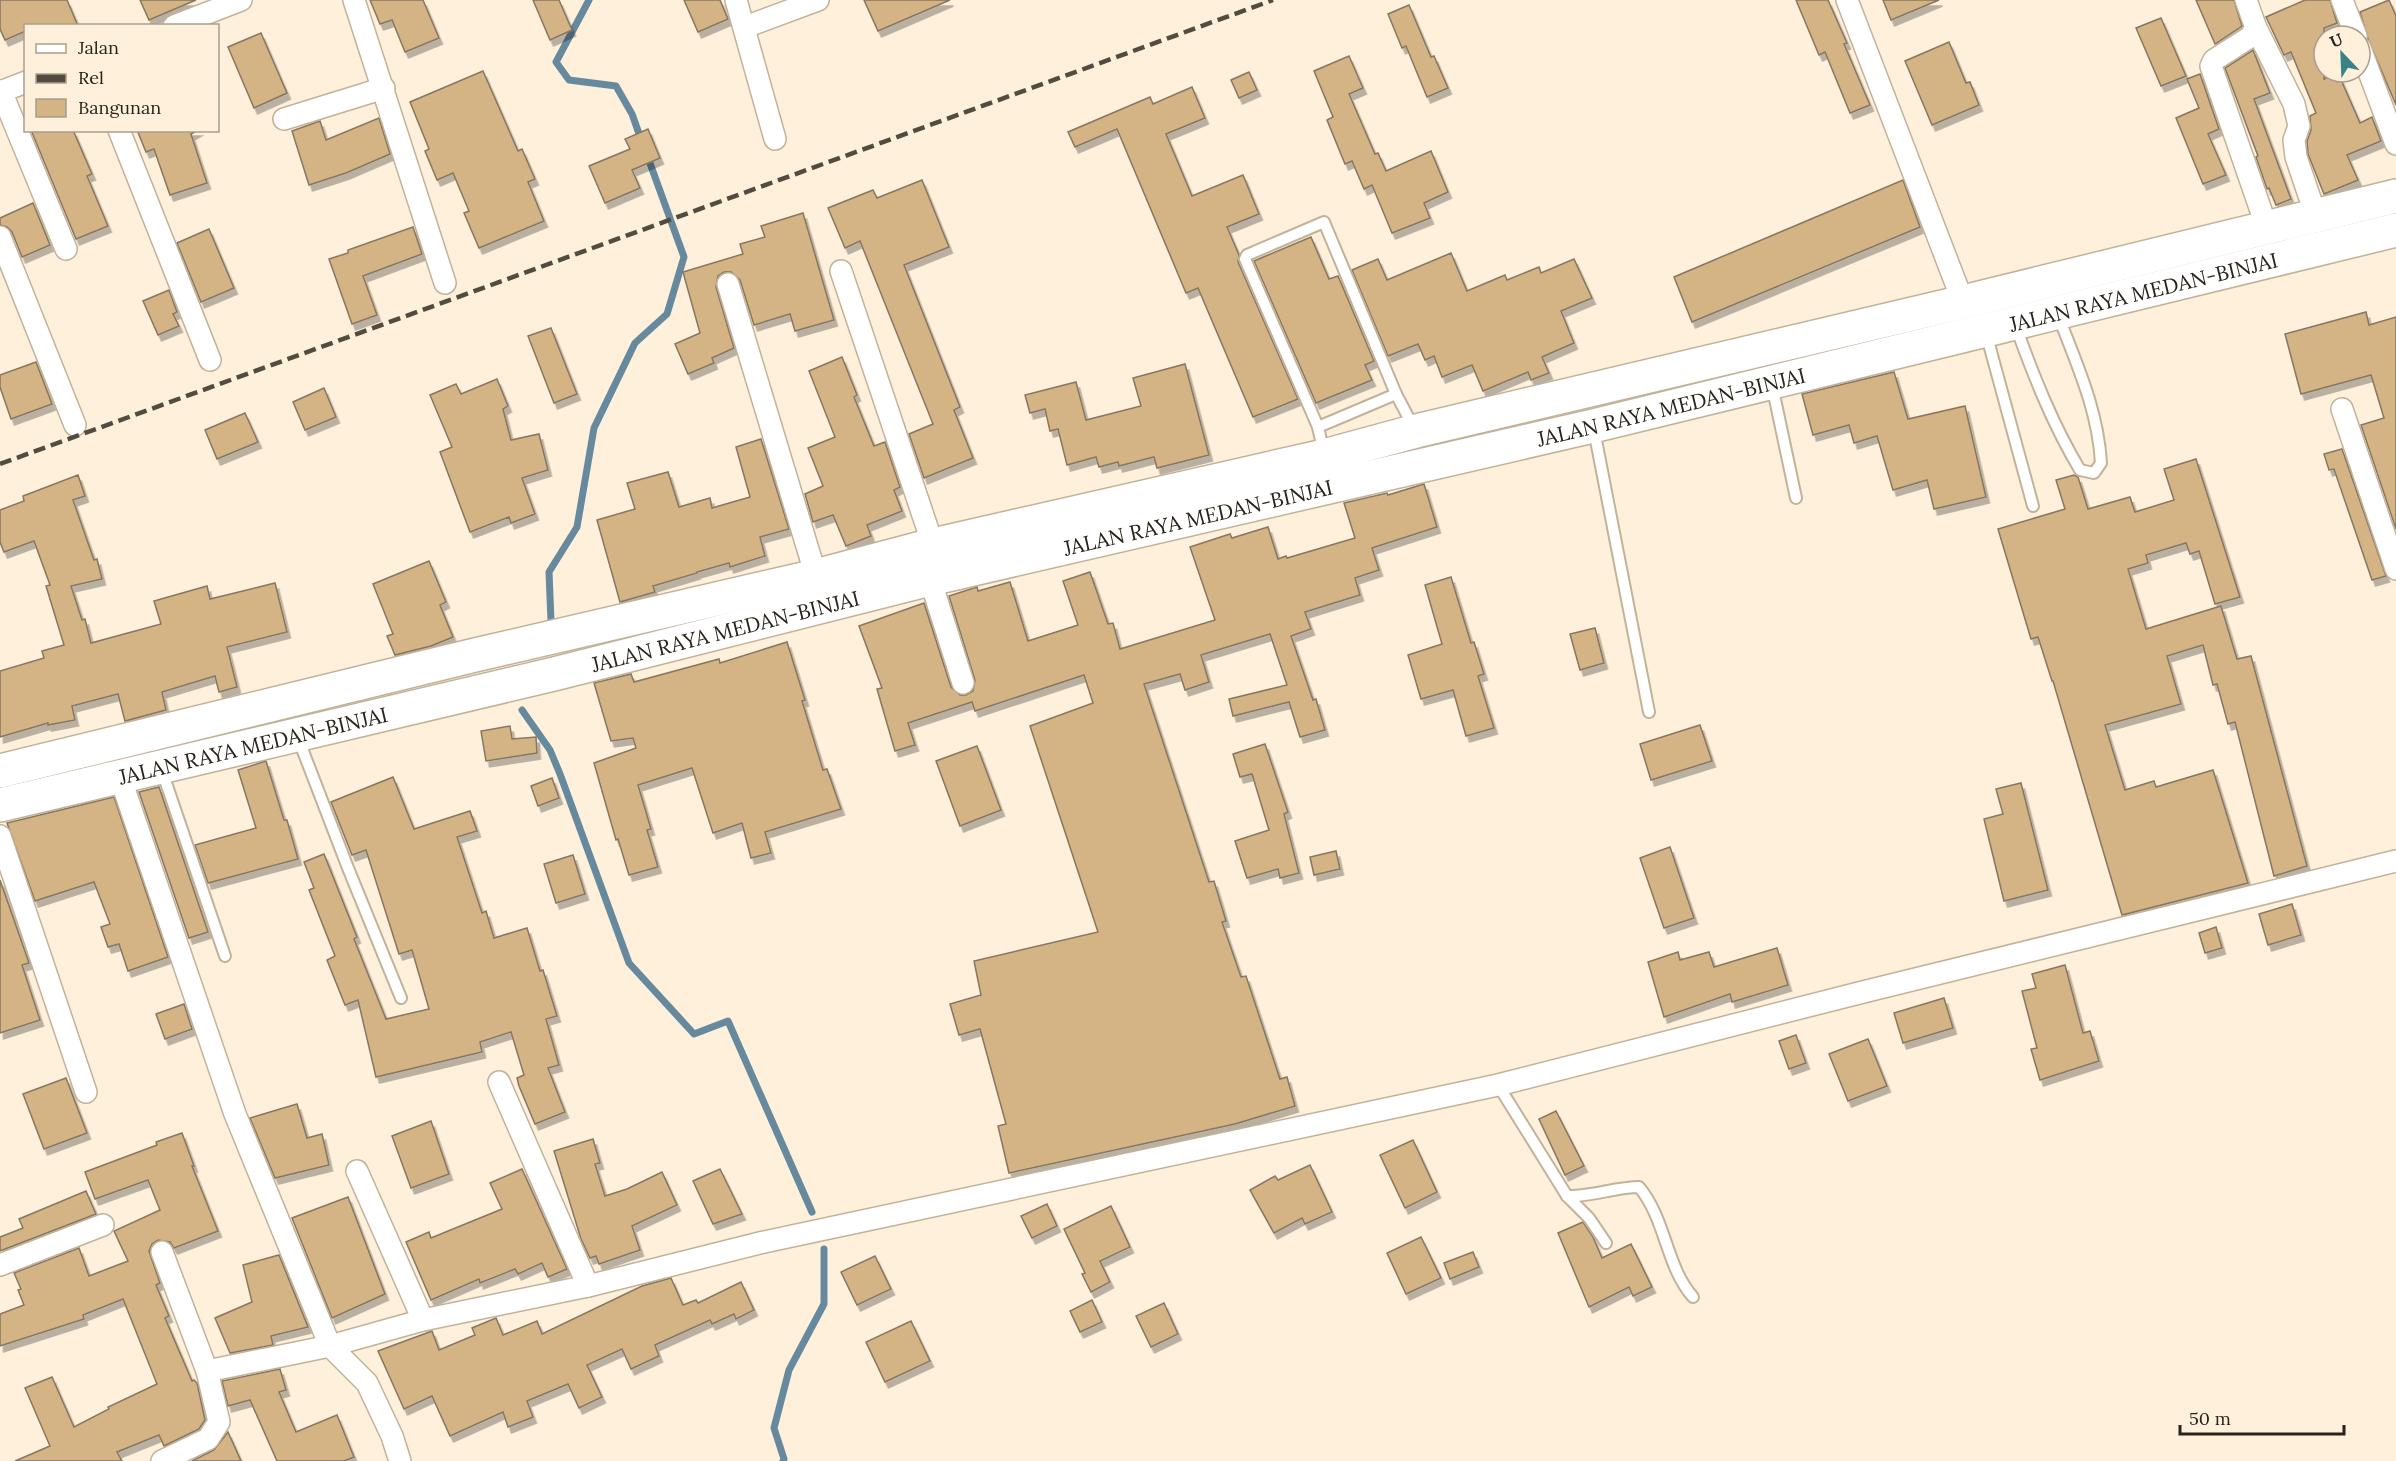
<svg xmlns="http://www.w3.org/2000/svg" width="2396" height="1461" font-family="Lora,serif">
	<defs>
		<filter id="shadow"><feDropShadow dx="3.5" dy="6" stdDeviation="0" flood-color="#0004"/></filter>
	</defs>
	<rect width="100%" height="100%" fill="#fef0db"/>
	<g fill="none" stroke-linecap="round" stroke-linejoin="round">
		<g stroke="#66899d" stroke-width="7">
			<polyline points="589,0 556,62 569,80 616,86 632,114 642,142"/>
			<polyline points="551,621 549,572 577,527 594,428 635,343 667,314 684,257 647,155"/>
			<polyline points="522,710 550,750 560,774 629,963 694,1034 728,1021 812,1212"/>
			<polyline points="783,1461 784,1459 774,1428 789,1370 824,1304 824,1249"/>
		</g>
	</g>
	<g fill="#d4b384" stroke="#877761" stroke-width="1.5" filter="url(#shadow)">
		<polygon points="0,0 67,0 78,26 26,26 26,31 5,40 0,29"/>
		<polygon points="140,0 196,0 149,20"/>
		<polygon points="370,0 423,0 439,38 405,52 392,20 380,24"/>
		<polygon points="533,0 559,0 572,30 550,40"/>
		<polygon points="684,0 720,0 728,19 698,32"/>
		<polygon points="864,0 950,0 878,31"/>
		<polygon points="1796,0 1828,0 1847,43 1844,44 1870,105 1850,113 1825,52 1819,55"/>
		<polygon points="1883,0 1939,0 1891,20"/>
		<polygon points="2196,0 2234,0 2242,26 2215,44"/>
		<polygon points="2305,0 2330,0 2337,23 2324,28 2324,79 2338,73 2360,123 2372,117 2381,141 2347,155 2358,180 2324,194 2308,154 2307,141 2311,130 2310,116 2316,113 2291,52 2284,55 2266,17"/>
		<polygon points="2389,0 2396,16 2396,105 2368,39 2360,12"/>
		<polygon points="1409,5 1431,57 1434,56 1448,88 1427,97 1406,46 1402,48 1388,14"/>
		<polygon points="2161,18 2186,76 2161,86 2136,28"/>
		<polygon points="261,33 287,93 254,108 228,47"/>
		<polygon points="1949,42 1966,83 1970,82 1979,105 1932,125 1905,61"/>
		<polygon points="2253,50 2270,93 2254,99 2291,199 2276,205 2269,188 2267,189 2256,157 2258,156 2225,68"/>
		<polygon points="1349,56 1363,88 1349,94 1375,154 1378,153 1386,171 1431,151 1448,192 1424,203 1430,218 1392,233 1372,185 1364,189 1352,161 1345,164 1327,120 1333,117 1314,71"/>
		<polygon points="483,71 518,151 522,149 535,179 528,182 544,221 479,248 464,213 469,211 453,173 437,180 425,151 429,149 410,102"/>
		<polygon points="1249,72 1257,90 1239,98 1231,80"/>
		<polygon points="2200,74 2219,129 2208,134 2226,175 2203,184 2176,118 2199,108 2187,79"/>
		<polygon points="1192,87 1205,118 1166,134 1192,196 1243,175 1259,214 1227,227 1239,255 1238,262 1298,399 1253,417 1198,288 1186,293 1117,129 1075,147 1068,132 1150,97 1153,104"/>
		<polygon points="379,118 390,154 346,173 309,185 292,131 320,121 326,140"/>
		<polygon points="648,129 660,158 632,170 640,188 605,203 589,166 630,149 625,139"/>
		<polygon points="31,130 73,130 92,174 87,176 108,226 76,239"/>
		<polygon points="137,130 198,130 191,134 207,183 170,195 154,149 146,152"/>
		<polygon points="922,180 949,247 904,265 960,407 954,410 973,458 924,478 909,434 933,424 860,241 845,248 828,208 873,190 877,198"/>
		<polygon points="1903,180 1920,227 1692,322 1674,277"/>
		<polygon points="33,203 50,245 22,257 12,232 7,227 0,225 0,218"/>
		<polygon points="803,213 834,320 795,331 790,314 754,325 740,280 731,272 724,272 718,276 716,287 734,348 712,358 714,363 688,374 675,344 700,333 683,272 743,254 740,244 765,237 761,226"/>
		<polygon points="413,227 422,254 363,276 377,315 352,324 329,259 348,253 348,250"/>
		<polygon points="209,229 234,288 201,302 177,243"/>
		<polygon points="1311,237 1329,279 1338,276 1374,361 1365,365 1372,380 1316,403 1254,261"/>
		<polygon points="1451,253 1467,291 1505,275 1507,280 1539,267 1541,273 1574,259 1592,298 1561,311 1574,343 1542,357 1549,373 1531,380 1528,372 1483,391 1472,365 1442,377 1434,356 1425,360 1418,344 1388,356 1352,270 1378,259 1387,280"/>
		<polygon points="169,290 177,312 173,314 179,326 158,335 143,301"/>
		<polygon points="2366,312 2369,325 2396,317 2396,529 2361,425 2384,418 2371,375 2301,394 2285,334"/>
		<polygon points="551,328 577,394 554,403 528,336"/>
		<polygon points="842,357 857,395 854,397 874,446 885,442 900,487 894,490 902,511 867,525 871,536 846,546 833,515 813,522 805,494 823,486 808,448 835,437 809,371"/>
		<polygon points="36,362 52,404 11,419 0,387 0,375"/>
		<polygon points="1185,364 1209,455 1157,468 1154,457 1119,466 1118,462 1099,467 1096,457 1067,465 1058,429 1050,431 1045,409 1030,413 1025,395 1076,382 1086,420 1141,406 1133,378"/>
		<polygon points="1894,372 1908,419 1965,406 1986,497 1934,509 1927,480 1893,490 1877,436 1854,443 1849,425 1813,435 1802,394"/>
		<polygon points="497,379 508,406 503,409 511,440 539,434 548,470 522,478 535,514 511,523 509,517 470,532 440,452 452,447 430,395 456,384 461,394"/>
		<polygon points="324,388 336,417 305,430 293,402"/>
		<polygon points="245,413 258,442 217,459 205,430"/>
		<polygon points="761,439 789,529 760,537 765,556 730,567 729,563 697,572 697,573 653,586 655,592 620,602 597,520 635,509 627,483 668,472 679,507 710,498 712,508 750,497 736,447"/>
		<polygon points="2342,449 2386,576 2372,580 2334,469 2329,470 2324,454"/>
		<polygon points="2196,459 2240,597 2215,604 2199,551 2190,554 2186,543 2146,555 2148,563 2128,569 2146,629 2221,606 2237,659 2251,656 2307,866 2274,876 2235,722 2228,724 2217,684 2213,685 2203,645 2167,656 2181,704 2105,725 2125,790 2154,781 2156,787 2213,770 2248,883 2122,915 2053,681 2052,681 2038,637 2031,639 1998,529 2065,509 2056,480 2074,475 2078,477 2088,509 2130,497 2135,512 2174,500 2164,469"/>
		<polygon points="78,475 85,496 73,500 94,560 97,559 102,579 71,586 82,620 85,619 91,643 161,624 154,601 207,586 210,599 275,583 287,632 227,647 237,687 219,692 215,676 162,692 166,710 125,721 118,694 72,706 75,720 48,725 48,723 0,737 0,671 44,658 42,651 64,645 46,586 50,585 34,541 4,552 0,542 0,510 24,501 23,496"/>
		<polygon points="1424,484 1437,527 1372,548 1379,570 1355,578 1360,595 1305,612 1311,629 1291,636 1313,700 1316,699 1325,730 1300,737 1289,702 1233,716 1229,699 1287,685 1270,634 1201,655 1209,682 1185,690 1180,674 1144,684 1209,882 1214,881 1226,921 1222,922 1241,977 1246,976 1280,1079 1287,1077 1295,1106 1235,1124 1009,1173 998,1126 1006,1124 980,1029 959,1035 950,1004 981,995 974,961 1098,932 1030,726 1093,703 1084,675 975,711 972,702 908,723 915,745 895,751 877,689 882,688 859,626 924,603 951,687 960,695 966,695 973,691 975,680 949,596 977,587 978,591 1010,582 1028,641 1078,625 1063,581 1090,572 1108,624 1113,623 1120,649 1215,620 1190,547 1230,534 1232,538 1268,527 1278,559 1286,556 1287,558 1355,538 1344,503 1387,493 1388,495"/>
		<polygon points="429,561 446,602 440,605 453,637 431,646 395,655 387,636 393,634 373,584"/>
		<polygon points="1451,577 1471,643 1474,642 1484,674 1478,676 1494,728 1466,736 1453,690 1421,699 1408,655 1442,644 1425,585"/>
		<polygon points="1595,628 1604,663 1580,670 1570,634"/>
		<polygon points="787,642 805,700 802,701 823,770 827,769 841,809 765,832 771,853 751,858 742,823 713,833 692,768 638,785 651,829 647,830 658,867 629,875 618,839 616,840 594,763 636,748 633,738 611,741 594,683 631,674 634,682 719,659 720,663"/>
		<polygon points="1700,725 1712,761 1651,780 1640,744"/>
		<polygon points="510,726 512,739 536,737 537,753 486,761 481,731"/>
		<polygon points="1265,744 1288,812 1284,814 1299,873 1280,878 1278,869 1247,878 1235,841 1269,830 1252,774 1240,777 1233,754"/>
		<polygon points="977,746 1001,810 960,826 936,761"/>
		<polygon points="266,761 284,820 287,820 298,859 208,883 195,845 256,828 238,770"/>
		<polygon points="393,777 414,829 470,811 477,831 457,837 482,913 486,911 494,938 527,928 540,971 543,970 557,1016 546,1019 559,1065 548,1068 565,1112 535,1124 519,1086 517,1078 524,1075 511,1032 480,1042 482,1052 376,1077 358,1000 345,1005 327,960 335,956 309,890 314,888 304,862 324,854 357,937 354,939 386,1019 429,1009 412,950 399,954 366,850 352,855 331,802"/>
		<polygon points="552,778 559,798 538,806 531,786"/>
		<polygon points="2021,783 2048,890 2004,901 1984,819 2003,814 1996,789"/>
		<polygon points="159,787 208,932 189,938 139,792"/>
		<polygon points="114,797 168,957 128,971 119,944 108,947 101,927 110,924 94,882 35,901 7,823"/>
		<polygon points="1670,847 1694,918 1664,928 1640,858"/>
		<polygon points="1336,851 1340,869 1314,875 1310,857"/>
		<polygon points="573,855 585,894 556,903 544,864"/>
		<polygon points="0,880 29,963 22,965 40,1020 0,1033"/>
		<polygon points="2292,904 2301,935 2268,945 2259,914"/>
		<polygon points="2216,927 2222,948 2205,953 2199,933"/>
		<polygon points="1777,948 1788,985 1732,1002 1730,994 1664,1017 1648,962 1678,952 1680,960 1709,952 1714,967"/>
		<polygon points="2065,965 2083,1033 2090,1031 2099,1061 2040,1080 2031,1049 2037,1048 2022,991 2036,988 2032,974"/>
		<polygon points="1944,998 1953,1028 1903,1043 1894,1013"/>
		<polygon points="184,1004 192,1029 165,1039 156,1014"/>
		<polygon points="1796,1035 1806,1063 1789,1069 1779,1041"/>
		<polygon points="1868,1039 1887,1086 1848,1101 1829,1054"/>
		<polygon points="66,1078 87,1133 44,1149 23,1094"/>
		<polygon points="297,1104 307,1138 322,1134 329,1165 275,1178 250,1118"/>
		<polygon points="1556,1111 1584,1166 1565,1175 1539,1119"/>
		<polygon points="431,1121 449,1174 411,1188 392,1136"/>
		<polygon points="182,1133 194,1166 192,1166 218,1231 174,1248 170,1242 158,1240 152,1244 149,1251 160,1283 156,1285 169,1316 165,1318 192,1381 194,1380 197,1383 205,1420 199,1429 164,1446 159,1435 117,1452 122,1461 15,1461 50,1446 25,1388 52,1377 74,1427 109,1409 108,1407 157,1384 123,1299 83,1315 84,1319 0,1346 0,1314 24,1305 18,1290 21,1289 14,1273 79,1248 89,1276 128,1261 114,1231 160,1210 148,1180 95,1199 85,1172 157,1145 156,1142"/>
		<polygon points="593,1139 600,1163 595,1164 605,1196 627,1189 662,1172 677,1205 632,1226 640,1250 599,1264 596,1256 590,1258 581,1239 554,1151"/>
		<polygon points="1413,1140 1437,1192 1405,1208 1380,1155"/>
		<polygon points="1310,1165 1332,1212 1305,1224 1302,1218 1274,1233 1250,1190 1275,1176 1278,1180"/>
		<polygon points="522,1169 567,1269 548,1277 542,1263 518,1274 515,1269 480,1283 479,1279 431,1300 406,1242 429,1232 431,1238 502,1209 490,1183"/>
		<polygon points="720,1169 742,1214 713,1224 693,1181"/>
		<polygon points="86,1191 96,1214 0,1251 0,1237 23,1228 19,1219"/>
		<polygon points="348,1197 385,1294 332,1318 292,1218"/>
		<polygon points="1047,1204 1057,1226 1032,1238 1021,1216"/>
		<polygon points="1111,1206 1130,1247 1100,1261 1110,1282 1091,1292 1082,1274 1085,1273 1064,1229"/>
		<polygon points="1583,1222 1593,1237 1602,1258 1631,1244 1652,1287 1633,1296 1629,1287 1589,1307 1558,1233"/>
		<polygon points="1421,1237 1441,1278 1406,1294 1387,1253"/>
		<polygon points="1473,1252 1479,1267 1450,1279 1444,1263"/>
		<polygon points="279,1255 308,1327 271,1336 273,1345 230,1353 215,1318 252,1302 243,1265"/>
		<polygon points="875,1256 891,1289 857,1305 841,1272"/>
		<polygon points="671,1278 683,1305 696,1300 698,1303 741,1282 754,1310 736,1319 734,1314 712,1324 710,1320 655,1345 659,1356 631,1369 622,1349 587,1365 602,1397 579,1408 568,1384 527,1401 533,1417 508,1427 503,1412 450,1436 432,1396 404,1409 378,1351 432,1331 439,1350 475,1335 472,1328 496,1318 503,1335 537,1321 542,1334 642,1286"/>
		<polygon points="1092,1300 1102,1322 1080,1332 1070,1311"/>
		<polygon points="1164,1303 1178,1334 1151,1347 1136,1316"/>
		<polygon points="911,1321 930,1361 885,1382 866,1342"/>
		<polygon points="280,1369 286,1390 279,1392 296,1432 337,1415 354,1457 344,1461 277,1461 250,1400 228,1406 222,1381"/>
		<polygon points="228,1432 241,1461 192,1461 214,1450"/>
	</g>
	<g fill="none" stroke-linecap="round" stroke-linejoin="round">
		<g stroke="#c3b29a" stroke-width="14">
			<g id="lane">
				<path d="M2016,327C2034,377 2053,425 2080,470L2094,473L2101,463C2098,410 2077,365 2058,315"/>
				<polyline points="1986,333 2033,506"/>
				<polyline points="1772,385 1796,498"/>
				<polyline points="1318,427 1396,394"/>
				<polyline points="1594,430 1649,712"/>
				<polyline points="1324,454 1318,427 1245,259 1247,255 1324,222 1396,394 1414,428"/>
				<polyline points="298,738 348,868 401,998"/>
				<polyline points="162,771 225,956"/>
				<polyline points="1498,1085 1567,1196 1589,1218 1606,1243"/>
				<path d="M1567,1196C1592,1197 1615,1187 1639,1187C1666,1219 1666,1267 1693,1297"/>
			</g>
		</g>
		<g stroke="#c3b29a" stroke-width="24">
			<g id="street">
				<polyline points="354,0 445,283"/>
				<polyline points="736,0 775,139"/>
				<polyline points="1847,0 1963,302"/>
				<polyline points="2246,0 2256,28 2250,37 2214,60 2211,66 2267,228"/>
				<polyline points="2342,0 2356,36"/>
				<polyline points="174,26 241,0"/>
				<polyline points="745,27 818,0"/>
				<polyline points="2256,28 2294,104 2299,126 2294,140 2296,157 2316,216"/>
				<polyline points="2360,48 2396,144"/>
				<polyline points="1,91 66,249"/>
				<polyline points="0,92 26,82"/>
				<polyline points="284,119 384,88"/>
				<polyline points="119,130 210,360"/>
				<polyline points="0,237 75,425"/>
				<polyline points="841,271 933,545 930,579 963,683"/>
				<polyline points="728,284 816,576"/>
				<polyline points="2342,409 2396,569"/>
				<polyline points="120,777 235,1114 330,1346 367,1383 392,1436 400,1461"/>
				<polyline points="0,836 86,1092"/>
				<polyline points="499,1082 588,1286"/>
				<polyline points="357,1171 423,1320"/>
				<polyline points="162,1252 207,1371 219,1422 208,1439 162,1461"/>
				<polyline points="0,1265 103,1225"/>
				<polyline points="207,1371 330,1346 423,1320 588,1286 764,1242 1498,1085 1867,991 2396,861"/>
			</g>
		</g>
		<g stroke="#c3b29a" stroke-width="36">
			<g id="primary">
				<polyline points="0,771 475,655 816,576 933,545 1324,456 1416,431 1963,302 2396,196"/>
				<path id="s1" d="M0,805L554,674L930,579L1593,426L2396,230"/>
			</g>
		</g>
		<use href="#lane" stroke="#fff" stroke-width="10"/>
		<use href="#street" stroke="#fff" stroke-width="21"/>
		<use href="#primary" stroke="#fff" stroke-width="33"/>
		<polyline stroke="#524b3f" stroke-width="4.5" stroke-dasharray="12 6" stroke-linecap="butt" points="0,464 1273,0"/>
	</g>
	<g text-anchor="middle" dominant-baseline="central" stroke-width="6" stroke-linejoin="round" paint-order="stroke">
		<g font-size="21" fill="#29231a" stroke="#fef0db">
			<text stroke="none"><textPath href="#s1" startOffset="2204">JALAN RAYA MEDAN-BINJAI</textPath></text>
			<text stroke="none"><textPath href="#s1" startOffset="1718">JALAN RAYA MEDAN-BINJAI</textPath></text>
			<text stroke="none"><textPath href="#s1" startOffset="1232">JALAN RAYA MEDAN-BINJAI</textPath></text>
			<text stroke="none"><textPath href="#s1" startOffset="746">JALAN RAYA MEDAN-BINJAI</textPath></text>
			<text stroke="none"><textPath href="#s1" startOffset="260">JALAN RAYA MEDAN-BINJAI</textPath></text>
		</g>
	</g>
	<rect x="24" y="24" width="195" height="108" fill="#fef0db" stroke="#a99e8e" stroke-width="1.5"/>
	<rect x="36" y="44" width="30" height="9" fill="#ffffff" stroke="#a99e8e" stroke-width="1.5"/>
	<text x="78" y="54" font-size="18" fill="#29231a">Jalan</text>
	<rect x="36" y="74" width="30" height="9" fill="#524b3f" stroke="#a99e8e" stroke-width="1.5"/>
	<text x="78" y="84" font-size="18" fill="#29231a">Rel</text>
	<rect x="36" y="99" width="30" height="18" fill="#d4b384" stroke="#a99e8e" stroke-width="1.5"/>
	<text x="78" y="114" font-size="18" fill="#29231a">Bangunan</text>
	<g transform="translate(2342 54) rotate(337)"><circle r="28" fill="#fef0db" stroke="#a99e8e" stroke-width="1.5"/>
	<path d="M0-4.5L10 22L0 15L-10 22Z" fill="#398286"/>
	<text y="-9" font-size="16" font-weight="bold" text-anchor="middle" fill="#29231a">U</text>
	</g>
	<path d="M2180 1425v9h164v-9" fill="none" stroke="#29231a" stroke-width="3"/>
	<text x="2189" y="1425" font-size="18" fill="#29231a" stroke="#fef0db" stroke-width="4.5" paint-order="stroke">50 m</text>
</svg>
